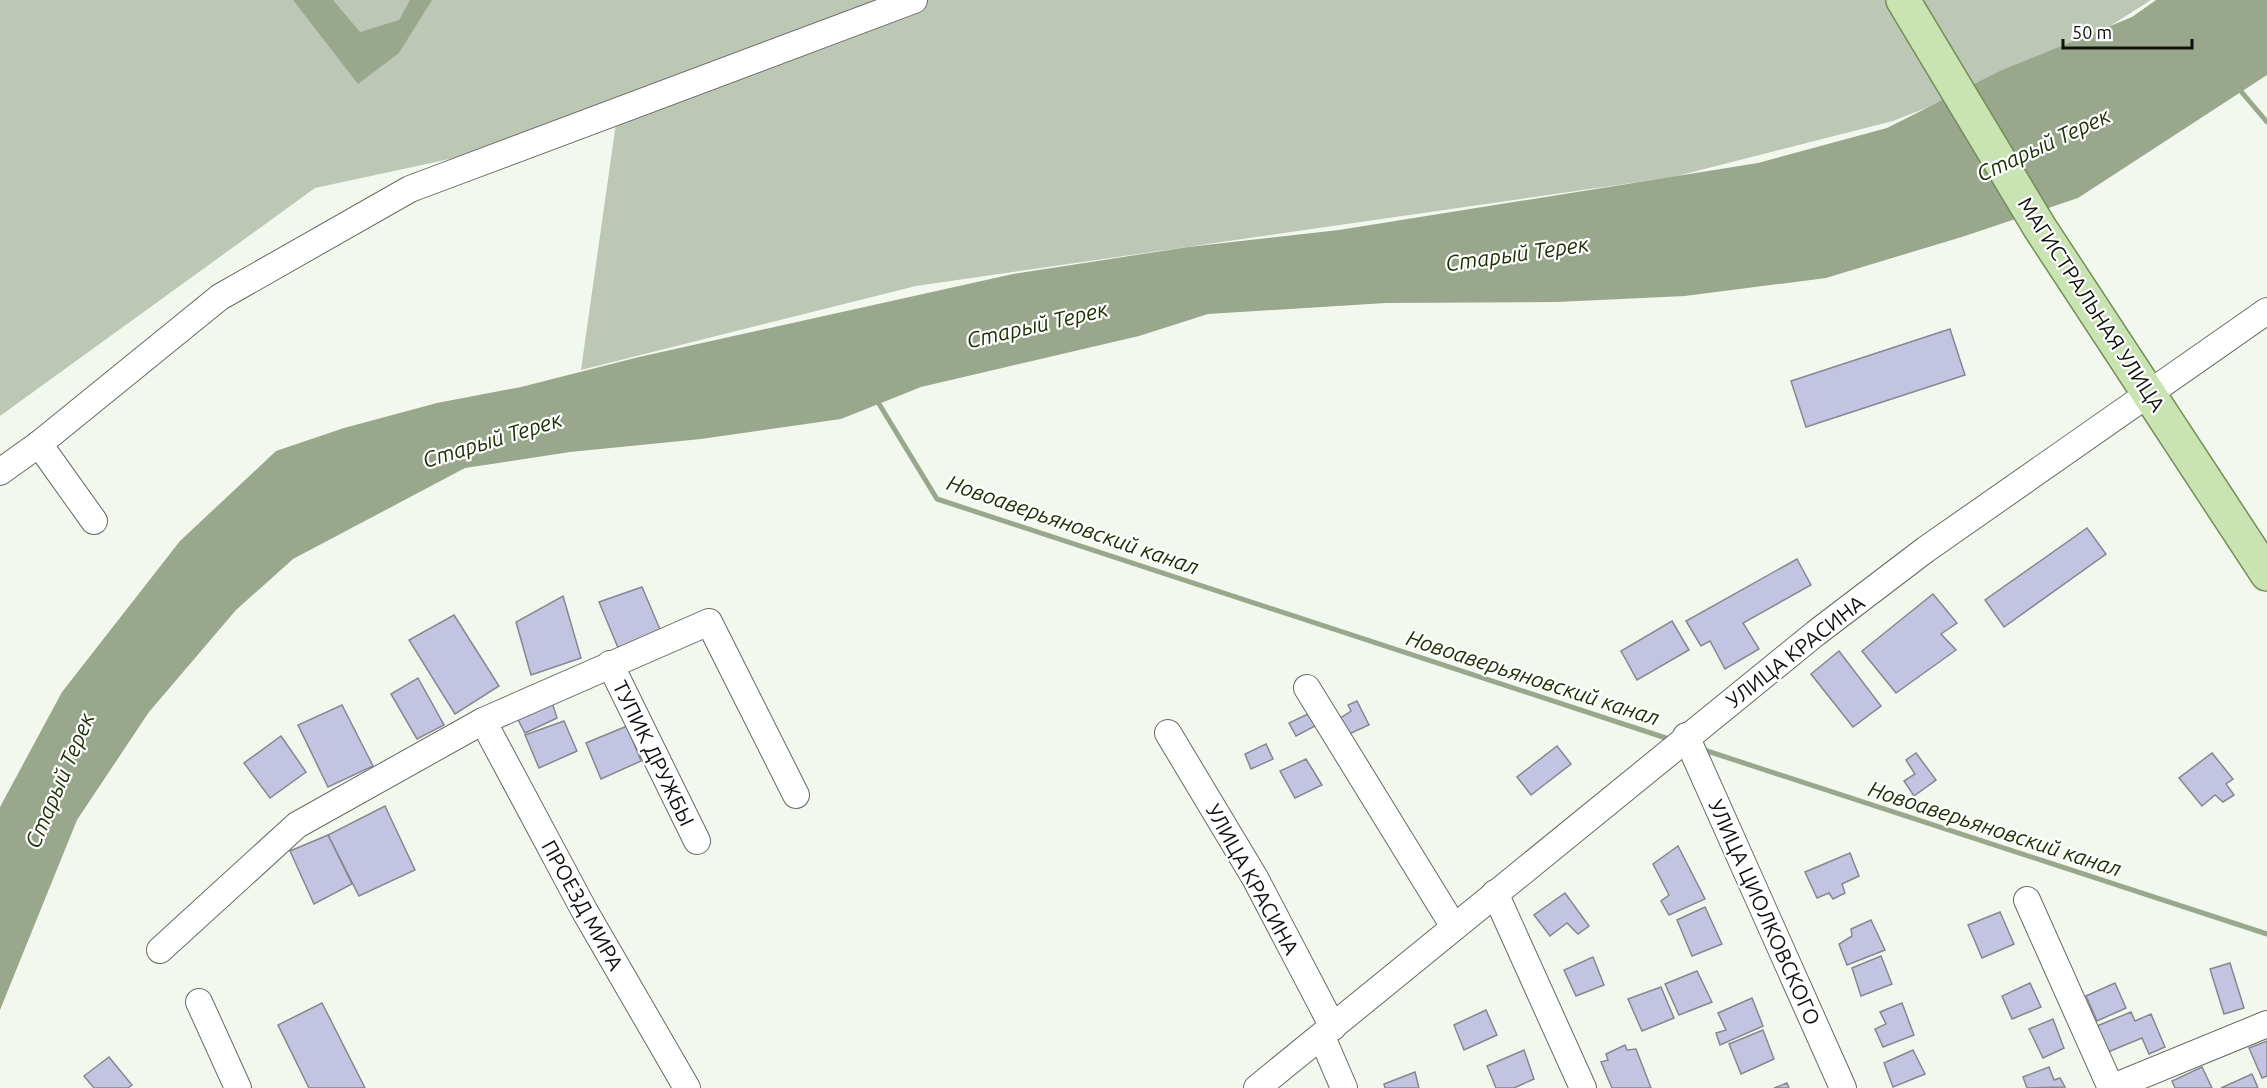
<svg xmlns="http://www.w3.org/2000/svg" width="2267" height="1088" font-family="Ubuntu,sans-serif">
	<rect width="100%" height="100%" fill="#f3f8ee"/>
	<polygon fill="#bdc7b6" points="0,0 2151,0 2071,51 1893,121 1673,177 916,286 581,370 616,123 315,188 0,416"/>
	<g fill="#99a88c">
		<polygon points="293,0 333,0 360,32 399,20 410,0 432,0 399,53 358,84"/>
		<polygon points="2156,0 2267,0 2267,75 2078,198 1965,236 1826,278 1685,296 1557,302 1386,303 1208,314 1139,336 921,387 841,419 701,439 570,452 465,468 293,559 236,610 149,712 77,820 0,1010 0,807 62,692 180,541 276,451 344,428 437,403 521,387 639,357 1013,274 1188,247 1339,230 1758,163 1887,128 2000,71 2132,17"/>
	</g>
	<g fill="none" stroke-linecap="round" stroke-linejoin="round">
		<g stroke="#99a88c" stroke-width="5">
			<polyline points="2239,89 2267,122"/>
			<polyline points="876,399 937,499 1672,740"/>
			<polyline points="1701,749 2267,934"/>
		</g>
	</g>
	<g fill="#c2c4e2" stroke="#878790" stroke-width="1.5">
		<polygon points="1950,329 1965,375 1806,427 1791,381"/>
		<polygon points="2087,528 2106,554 2004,627 1985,600"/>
		<polygon points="1797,559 1811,585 1743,623 1759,649 1725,669 1710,641 1701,646 1686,621"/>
		<polygon points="642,587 662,634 619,650 599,602"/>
		<polygon points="1933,594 1957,623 1941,634 1956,650 1896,693 1862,651"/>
		<polygon points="563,596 581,658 531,675 516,622"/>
		<polygon points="454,615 499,686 455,714 409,640"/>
		<polygon points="1672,621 1689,650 1637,680 1621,651"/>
		<polygon points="1839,651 1881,706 1853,727 1811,674"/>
		<polygon points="418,678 444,725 417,739 391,694"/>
		<polygon points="550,696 557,718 525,733 514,712"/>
		<polygon points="1357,701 1369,725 1349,734 1339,719 1351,711 1348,705"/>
		<polygon points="342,705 373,766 328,787 298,725"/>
		<polygon points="1310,713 1317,725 1296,736 1289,723"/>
		<polygon points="564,721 577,751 539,768 525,735"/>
		<polygon points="627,726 641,761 601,779 586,743"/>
		<polygon points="281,736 306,772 270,798 244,763"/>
		<polygon points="1266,744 1273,759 1251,769 1245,754"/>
		<polygon points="1557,746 1571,764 1531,795 1517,777"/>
		<polygon points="1916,753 1936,780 1914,796 1904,781 1915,774 1906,760"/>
		<polygon points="2212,753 2233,779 2226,784 2234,795 2223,802 2215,795 2202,806 2179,778"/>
		<polygon points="1306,759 1322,785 1295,798 1280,771"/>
		<polygon points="385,806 415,870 359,896 328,835"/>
		<polygon points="328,835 352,884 314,904 290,851"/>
		<polygon points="1678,846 1705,899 1669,915 1661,901 1669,895 1653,864"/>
		<polygon points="1850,853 1859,876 1842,884 1845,893 1833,899 1829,893 1817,898 1805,872"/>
		<polygon points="1565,893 1589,926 1578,934 1567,923 1550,936 1534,915"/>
		<polygon points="1705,907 1722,944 1692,956 1677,920"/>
		<polygon points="2000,912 2014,944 1982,958 1968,925"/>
		<polygon points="1871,920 1885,950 1847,965 1839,944 1852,936 1851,929"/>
		<polygon points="1881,956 1892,984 1861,996 1852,968"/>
		<polygon points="1593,957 1604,985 1576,996 1564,970"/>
		<polygon points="2230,963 2244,1008 2224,1014 2210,969"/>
		<polygon points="1697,971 1712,1002 1679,1015 1665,984"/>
		<polygon points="2030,983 2041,1007 2012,1019 2002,996"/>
		<polygon points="2115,983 2126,1008 2097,1021 2086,996"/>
		<polygon points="1661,987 1674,1018 1642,1031 1628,999"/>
		<polygon points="1752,998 1763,1026 1720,1045 1716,1033 1726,1030 1718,1013"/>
		<polygon points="322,1003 365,1088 309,1088 278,1025"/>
		<polygon points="1902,1003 1914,1035 1883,1047 1875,1029 1886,1024 1880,1012"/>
		<polygon points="1486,1010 1497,1035 1464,1050 1454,1025"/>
		<polygon points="2131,1012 2135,1021 2151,1014 2165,1047 2149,1054 2142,1038 2108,1052 2097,1026"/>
		<polygon points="2053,1019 2064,1048 2043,1058 2029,1029"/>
		<polygon points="1763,1030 1774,1059 1741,1074 1729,1044"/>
		<polygon points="2267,1041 2267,1076 2262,1078 2249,1048"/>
		<polygon points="1625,1045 1627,1050 1636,1049 1651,1088 1612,1088 1601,1062 1608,1060 1606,1054"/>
		<polygon points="1524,1050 1534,1079 1514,1088 1496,1088 1487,1066"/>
		<polygon points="1913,1050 1925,1074 1893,1087 1884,1063"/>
		<polygon points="109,1057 132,1085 128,1088 94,1088 84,1076"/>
		<polygon points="2049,1067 2054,1080 2060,1078 2065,1087 2027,1088 2023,1077"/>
		<polygon points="2202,1067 2212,1088 2175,1088 2172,1081"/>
		<polygon points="1415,1072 1419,1088 1385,1088 1384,1084"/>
		<polygon points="2252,1074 2258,1088 2221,1088"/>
		<polygon points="1787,1083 1789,1088 1774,1088"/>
	</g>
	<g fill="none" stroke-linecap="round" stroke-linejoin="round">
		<g stroke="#676b63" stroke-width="28">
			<g id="minor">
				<polyline points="39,444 94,521"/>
				<polyline points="0,472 39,444 220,297 410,189 914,0"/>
				<polyline points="610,664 697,841"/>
				<polyline points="1307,688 1454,927"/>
				<polyline points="483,721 584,910 687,1088"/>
				<polyline points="1168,733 1255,878 1333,1027"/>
				<polyline points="1686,736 1843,1088"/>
				<polyline points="1495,893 1583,1088"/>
				<polyline points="2027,900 2111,1088"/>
				<polyline points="160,950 297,825 483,721 709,622 796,795"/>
				<polyline points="199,1002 238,1088"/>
				<polyline points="1322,1037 1344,1088"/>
				<polyline points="1257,1088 1816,633 1925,550 2267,311"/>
				<polyline points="2111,1088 2267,1024"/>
			</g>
		</g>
		<g stroke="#728d57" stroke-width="36">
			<polyline id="major" points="1903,0 2040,228 2267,574"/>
		</g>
		<use href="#minor" stroke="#fff" stroke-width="26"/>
		<use href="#major" stroke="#cae3b2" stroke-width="33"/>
	</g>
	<g text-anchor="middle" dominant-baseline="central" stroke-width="4.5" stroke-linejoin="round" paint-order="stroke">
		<g font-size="21" fill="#0f110e" stroke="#fff">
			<text transform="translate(2092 304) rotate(57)">МАГИСТРАЛЬНАЯ УЛИЦА</text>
			<text transform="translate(1795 651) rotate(-38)">УЛИЦА КРАСИНА</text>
			<text transform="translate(654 753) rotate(64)">ТУПИК ДРУЖБЫ</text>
			<text transform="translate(1253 879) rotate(61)">УЛИЦА КРАСИНА</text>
			<text transform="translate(583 905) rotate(61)">ПРОЕЗД МИРА</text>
			<text transform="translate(1765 912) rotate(66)">УЛИЦА ЦИОЛКОВСКОГО</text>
		</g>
		<g font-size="22" font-style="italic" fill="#1c3003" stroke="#fff">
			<text transform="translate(2043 144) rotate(-25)">Старый Терек</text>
			<text transform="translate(1517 253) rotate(-8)">Старый Терек</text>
			<text transform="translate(1037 324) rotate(-13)">Старый Терек</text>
			<text transform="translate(492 439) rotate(-17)">Старый Терек</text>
			<text transform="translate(1073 524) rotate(19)">Новоаверьяновский канал</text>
			<text transform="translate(1533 677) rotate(18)">Новоаверьяновский канал</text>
			<text transform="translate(59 780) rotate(-67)">Старый Терек</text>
			<text transform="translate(1995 828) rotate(18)">Новоаверьяновский канал</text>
		</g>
	</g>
	<path d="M2063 39v9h129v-9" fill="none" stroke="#0f110e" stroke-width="3"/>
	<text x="2072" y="39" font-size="18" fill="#0f110e" stroke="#ffffff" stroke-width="4.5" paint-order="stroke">50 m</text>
</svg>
